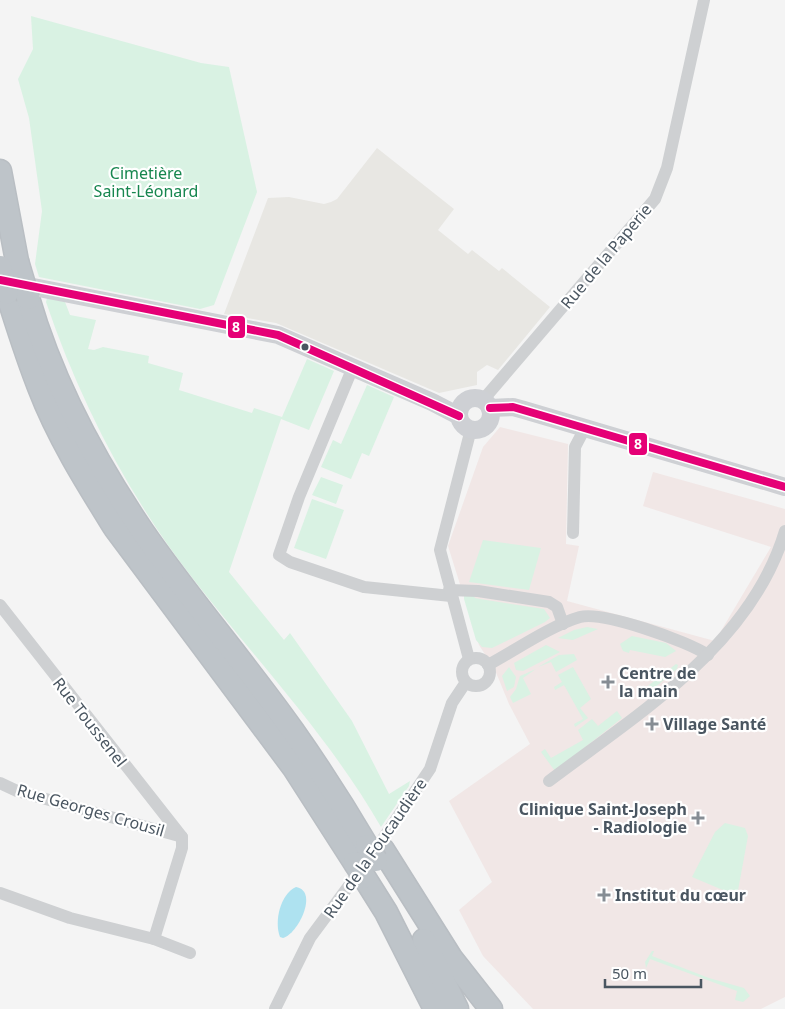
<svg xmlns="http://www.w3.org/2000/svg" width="785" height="1009" font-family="'Noto Sans',sans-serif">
	<rect width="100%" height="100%" fill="#f4f4f4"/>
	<polygon fill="#e8e7e3" points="377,148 454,209 438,230 468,254 472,250 499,271 502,268 550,307 498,370 487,365 477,372 477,385 439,393 276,323 224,314 268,198 289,197 324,204 331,202 337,199"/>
	<polygon fill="#f1e7e6" points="500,427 568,444 566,544 579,546 567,601 715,641 771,547 643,506 653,472 785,509 785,997 761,1009 533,1009 483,956 459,910 492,882 449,801 530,744 509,704 495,670 479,645 448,546 483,447"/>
	<g fill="#d9f2e3">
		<polygon points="31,16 201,63 229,67 257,192 214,305 200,309 39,277 35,264 42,211 29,118 18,79 33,49"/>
		<path d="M47,298L65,302L70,315L96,320L88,349L94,350L103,347L149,356L148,363L183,373L179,390L252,413L254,408L282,417L307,359L334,371L309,430L281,419L229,572L284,640L290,633L352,721L389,794L410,781L409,786L381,827C330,738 257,661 194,580C129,497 80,402 46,302Z"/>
		<polygon points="367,385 394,397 369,456 362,453 351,479 321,467 333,440 341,444"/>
		<polygon points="321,477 343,485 336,504 312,495"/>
		<polygon points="312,499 344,510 326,559 294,548"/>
		<polygon points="483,540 541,548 529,590 469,582"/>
		<polygon points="472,593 475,598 480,599 544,609 550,618 545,622 492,648 482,647 476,640 464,599 464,596"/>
		<polygon points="587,627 598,629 573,640 558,638 574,630"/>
		<polygon points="632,636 666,643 676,651 665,657 630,650 629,653 623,651 620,644"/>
		<polygon points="546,645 560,652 523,671 516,670 514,663"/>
		<polygon points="574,654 577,660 556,672 551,662 538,667 559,655"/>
		<polygon points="676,664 678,665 677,669 647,694 644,689"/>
		<polygon points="509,667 516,677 514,687 507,691 502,676"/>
		<polygon points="573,667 591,699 580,708 588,718 575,727 574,724 583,719 564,685 555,690 554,687 562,682 558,675"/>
		<polygon points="536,669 523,678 531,694 513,703 510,697 516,689 520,676"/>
		<polygon points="617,711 622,718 555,771 541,752 545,749 551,758 583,740 578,730 592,719 598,726"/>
		<polygon points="725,823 745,828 748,836 737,896 692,877 715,832"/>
		<polygon points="652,951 654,951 652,956 709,978 744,988 750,996 743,1002 735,1000 737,991 650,959 646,968 645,962"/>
	</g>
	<path fill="#aee2f0" d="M296,887C319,891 298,934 283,938L280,937C274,922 280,894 296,887Z"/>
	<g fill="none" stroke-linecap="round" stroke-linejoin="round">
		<g stroke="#b9bec3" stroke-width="25">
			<g id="highway">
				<polyline points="0,171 17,261"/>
				<path d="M7,293C17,325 27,357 39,387C58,437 87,483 115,528L294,768L355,863"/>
				<path d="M28,298C52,381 94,460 143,532C190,600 245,663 293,731C319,768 344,807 367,846"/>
				<polyline points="383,850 451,958 491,1009"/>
				<polyline points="364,877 386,912 435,1009"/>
				<polyline points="424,940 457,1009"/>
			</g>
		</g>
		<g stroke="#ced0d2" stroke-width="12">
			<polyline points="353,367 299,497 279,555 290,562 364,587 451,596"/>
			<polyline points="483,400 655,199 667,168 704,0"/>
			<polyline points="573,533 575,447 585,428"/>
			<polyline points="449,590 478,591 549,602 557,607 563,624"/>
			<polyline points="0,605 182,837"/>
			<circle cx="476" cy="672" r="14"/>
			<polyline points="469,659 440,550 471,429"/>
			<path d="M488,665C514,651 552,625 580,617C603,611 687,641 708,655"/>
			<path d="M549,781C639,713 751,645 785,531"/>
			<polyline points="0,783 17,791 179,836"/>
			<polyline points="374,852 430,769 452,703 466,682"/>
			<polyline points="0,893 70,918 154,939 190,953"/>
			<polyline points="154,939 182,848 182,837"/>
			<polyline points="275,1009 310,938 362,868"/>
		</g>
		<g stroke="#ced0d4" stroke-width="18">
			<polyline points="13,283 278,335 432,402 459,416"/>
			<circle cx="475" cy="414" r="16"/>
			<polyline points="490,408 513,407 524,410 785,487"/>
		</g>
		<use href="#highway" stroke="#bec4c9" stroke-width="22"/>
		<g stroke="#b9bec3" stroke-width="25" stroke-linecap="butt">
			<g id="highway-bridge">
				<polyline points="17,261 28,298"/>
				<polyline points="0,267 7,293"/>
				<polyline points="367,846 376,860"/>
				<polyline points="355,863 364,877"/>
			</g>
		</g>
		<use href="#highway-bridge" stroke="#bec4c9" stroke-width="22"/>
		<g stroke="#fff" stroke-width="11">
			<g id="bus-1">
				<polyline points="0,280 278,335 459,416"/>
				<polyline points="490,408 513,407 785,487"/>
			</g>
		</g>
		<use href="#bus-1" stroke="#e50076" stroke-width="8"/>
	</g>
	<circle fill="#4a5661" stroke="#fff" stroke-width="2" cx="305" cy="347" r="4.5"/>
	<g fill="#868d94" stroke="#fff" stroke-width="2">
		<path d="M605.5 674.5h5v5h5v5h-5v5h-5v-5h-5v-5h5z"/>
		<path d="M649.5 716.5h5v5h5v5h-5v5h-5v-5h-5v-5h5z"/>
		<path d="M695.5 810.5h5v5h5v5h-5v5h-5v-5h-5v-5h5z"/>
		<path d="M601.5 887.5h5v5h5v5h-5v5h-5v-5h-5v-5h5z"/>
	</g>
	<g text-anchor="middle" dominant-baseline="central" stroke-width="4.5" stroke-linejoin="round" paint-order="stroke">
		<g font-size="16" fill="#17864f" stroke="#fff">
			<text x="146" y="173">Cimetière<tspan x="146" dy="18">Saint-Léonard</tspan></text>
		</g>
		<g font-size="16" fill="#4a5661" stroke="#fff">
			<text transform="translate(606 256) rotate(-50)">Rue de la Paperie</text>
			<text transform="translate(90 722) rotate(52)">Rue Toussenel</text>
			<text transform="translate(91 810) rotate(16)">Rue Georges Crousil</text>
			<text transform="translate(375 848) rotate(-55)">Rue de la Foucaudière</text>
		</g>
		<g font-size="16" font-weight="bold" fill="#4a5661" stroke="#fff" text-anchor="start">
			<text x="619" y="673">Centre de<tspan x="619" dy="18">la main</tspan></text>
			<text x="663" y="724">Village Santé</text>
			<text x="687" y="809" text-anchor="end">Clinique Saint-Joseph<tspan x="687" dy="18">- Radiologie</tspan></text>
			<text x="615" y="895">Institut du cœur</text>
		</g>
	</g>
	<g stroke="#fff" stroke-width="2">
		<rect x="227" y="315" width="19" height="24" rx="5" fill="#e50076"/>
		<rect x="628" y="432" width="20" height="24" rx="5" fill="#e50076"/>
	</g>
	<g font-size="14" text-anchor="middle" font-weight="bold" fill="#fff">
		<text x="236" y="332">8</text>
		<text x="638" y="449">8</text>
	</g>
	<path d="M605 979v8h96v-8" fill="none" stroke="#4a5661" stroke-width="2.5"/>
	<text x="612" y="979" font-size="15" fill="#4a5661" stroke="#ffffff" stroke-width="4" paint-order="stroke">50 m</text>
</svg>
